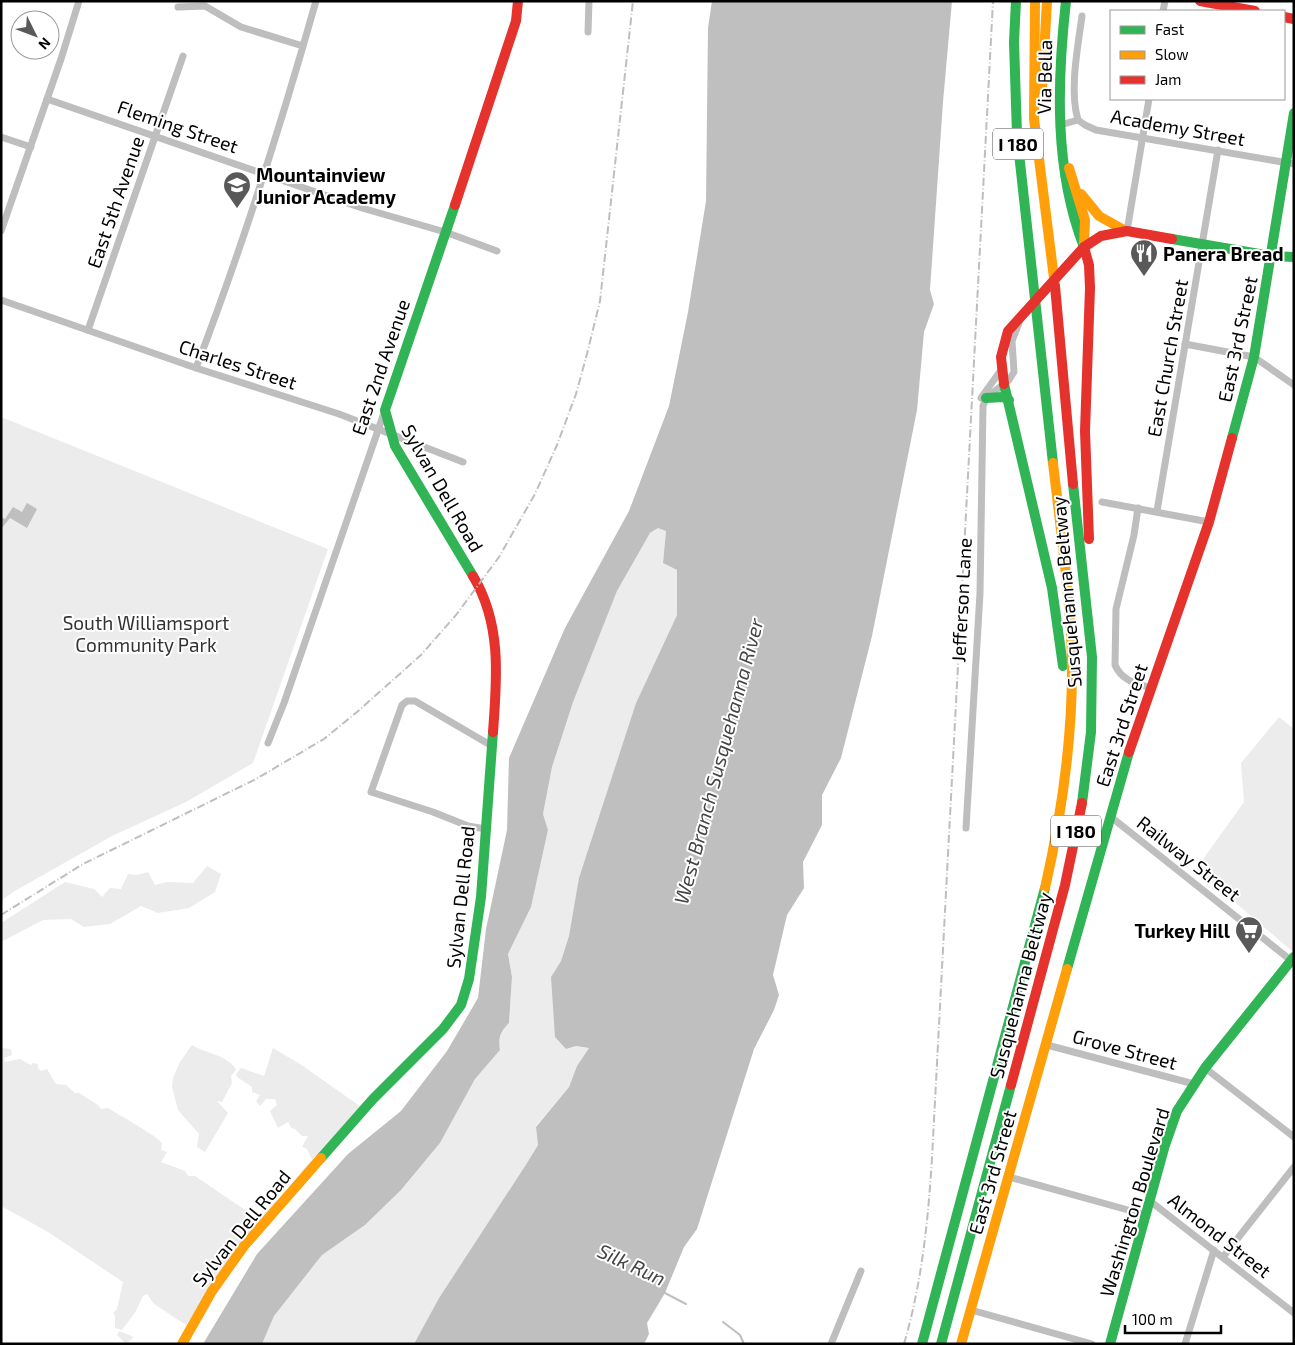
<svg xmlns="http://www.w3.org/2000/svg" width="1295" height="1345" font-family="'Exo 2',sans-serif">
	<rect width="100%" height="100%" fill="#fff"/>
	<g fill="#ececec">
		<polygon points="1,417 328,549 253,763 186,802 112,836 13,892 1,901"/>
		<path d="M658,528L666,530L663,563L677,570V615L636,703L580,878L569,936L561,961L551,977L566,1049L576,1046L589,1048L577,1066L569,1087L536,1126L538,1145L527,1163L439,1298L414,1344H262L274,1316L322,1255L365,1225L401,1190L440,1143L475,1079L500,1050C498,1038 500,1032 509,1023L512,977L508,954L531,907L548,830L543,814L552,767L572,703L617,591L650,533Z"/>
		<polygon points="1279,717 1294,729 1293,952 1196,869 1244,802 1241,763"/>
		<polygon points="207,866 221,874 215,892 189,908 158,913 141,906 110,924 84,927 71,919 43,920 1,942 1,923 65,882 94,889 102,897 110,888 121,889 128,874 137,875 148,872 155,885 167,882 193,883"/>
		<path d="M192,1045C204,1053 229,1055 236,1070L231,1076L232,1083L222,1102L217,1101L228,1113L205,1152L197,1147L199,1134L178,1110L172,1087L173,1078L180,1062Z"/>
		<path d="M1,1048L11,1049L12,1055L4,1058L5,1062L20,1059L31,1065L33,1063L38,1064V1068L41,1071L47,1069L56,1084L66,1085L75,1093H79L98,1105L101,1109L108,1108C119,1115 157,1136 162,1143L161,1150L167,1152L161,1162L185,1171L188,1176H195L254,1216L255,1221L270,1208L269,1205L279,1199L211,1288L186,1325L154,1304L147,1294L143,1296L136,1311L122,1330L115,1328V1316L113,1313L117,1309L123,1282L48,1232L1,1206Z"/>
		<polygon points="273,1048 303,1066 361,1107 317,1161 306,1171 300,1173 312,1160 307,1149 302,1147 308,1136 302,1136 295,1129 291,1128 288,1122 278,1128 270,1111 277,1105 275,1099 266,1099 260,1106 256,1101 260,1095 252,1092 252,1087 237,1077 236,1074 241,1068 264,1076"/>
		<polygon points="119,1331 134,1337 126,1344 117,1335"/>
	</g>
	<g fill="#bfbfbf">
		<path d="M712,1H952L943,102L930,290L934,304L924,332L917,410L872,636L841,758L822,795V825L803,862L804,888L787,915L773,975L779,995L774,1010L754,1049L697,1229L684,1247L665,1293L647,1323L649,1334L644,1344H414L439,1298L527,1163L538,1145L536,1127L569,1087L577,1066L589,1048L576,1046L566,1049L555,1037L551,977L561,961L569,936L579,878L636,703L677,615V570L663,563L666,531L658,528L650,533L617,591L573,702L552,767L543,814L548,830L531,907L508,954L512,977L509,1023C500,1032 498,1038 500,1050L475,1079L440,1143L401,1190L365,1225L322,1255L274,1316L262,1344H203L257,1254L348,1154L401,1111L447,1051L478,998L486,929L507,830L509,758L565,628L629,511L669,406L688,312L706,201L708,28Z"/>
		<polygon points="27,503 37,509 27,528 10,518 1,529 1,517 5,519 13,507 22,512"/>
	</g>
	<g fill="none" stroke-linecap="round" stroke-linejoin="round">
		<g stroke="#bfbfbf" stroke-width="2">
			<polyline points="663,1292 686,1304"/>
			<polyline points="723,1322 740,1335 744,1344"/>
		</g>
		<g stroke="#bebebe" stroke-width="7">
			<polyline points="178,7 205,6 241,27 303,46"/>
			<polyline points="1163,11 1165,1"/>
			<polyline points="588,32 589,1"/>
			<polyline points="47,99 362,208 445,232 497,251"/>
			<path d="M1078,120C1069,91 1078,46 1082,16"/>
			<polyline points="1060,125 1078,120 1085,125 1096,130 1294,164"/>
			<polyline points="1,137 31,147"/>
			<polyline points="1,231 61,59 79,1"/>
			<polyline points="1127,231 1149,99"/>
			<polyline points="1,300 196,368 339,414 463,462"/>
			<polyline points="88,330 183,56"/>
			<polyline points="1185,344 1254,357 1294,385"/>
			<path d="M196,368C242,248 281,125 316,1"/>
			<polyline points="981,398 1001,370"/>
			<polyline points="1102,502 1209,522"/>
			<path d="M1138,508L1134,535L1116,609L1115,665C1122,681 1136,683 1151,688"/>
			<polyline points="1157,511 1218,150"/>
			<polyline points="268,743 284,703 385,410"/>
			<polyline points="1111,817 1293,962"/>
			<polyline points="966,828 980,593 983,406 986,398 1009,380 1014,372 1012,341 1019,323"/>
			<polyline points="486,829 468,826 433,812 371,792 402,705 407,701 415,701 492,746"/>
			<polyline points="1047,1045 1194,1084"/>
			<polyline points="1205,1068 1294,1137"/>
			<polyline points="1009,1177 1146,1215"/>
			<polyline points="1150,1201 1294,1313"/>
			<polyline points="1223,1257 1294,1167"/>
			<polyline points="971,1310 1092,1344"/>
			<polyline points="831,1344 861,1271"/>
			<polyline points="1185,1344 1214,1250"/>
		</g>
		<g stroke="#30b455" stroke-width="10">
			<polyline points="1016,1 1014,42 1017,135 1053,463"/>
			<path d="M1066,1C1057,82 1054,170 1084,247"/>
			<polyline points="455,205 385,410 395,446 473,576"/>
			<polyline points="1172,239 1271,256 1294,257"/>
			<polyline points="1004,384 1052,588 1063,666"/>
			<polyline points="986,398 1003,397 1009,400"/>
			<polyline points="1232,438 1254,357 1294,113"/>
			<polyline points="1073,484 1092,657 1091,732 1082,803"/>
			<polyline points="1067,969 1129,752"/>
			<polyline points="321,1158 373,1099 443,1029 461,1005 469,979 481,897 493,732"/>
			<polyline points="922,1344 1045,888"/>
			<polyline points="941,1344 1011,1085"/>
			<polyline points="1110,1344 1165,1145 1177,1111 1205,1068 1294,957"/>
		</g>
		<g stroke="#ff9f0a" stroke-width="10">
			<polyline points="1035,1 1034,119 1055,286"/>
			<polyline points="1042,90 1047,1"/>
			<polyline points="1069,168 1085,220 1084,244"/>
			<polyline points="1081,194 1099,216 1124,230"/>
			<path d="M1045,888C1065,800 1077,708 1070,618C1066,566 1059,515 1053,463"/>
			<polyline points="182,1344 212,1291 244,1246 321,1158"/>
			<polyline points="961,1344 1067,969"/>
		</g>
		<g stroke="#e5322d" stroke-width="10">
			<polyline points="1200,1 1255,11"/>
			<polyline points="1284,17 1294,19"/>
			<polyline points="455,205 516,21 518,1"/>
			<polyline points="1084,247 1089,265 1090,288 1085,431 1089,539"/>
			<polyline points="1055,286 1073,484"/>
			<polyline points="1004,384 1001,357 1008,331 1084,247 1101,236 1127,231 1172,239"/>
			<path d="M473,576C502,624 497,679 493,732"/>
			<polyline points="1129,752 1209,522 1232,438"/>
			<polyline points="1011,1085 1065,885 1082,803"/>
		</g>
		<g stroke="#bebebe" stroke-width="2" stroke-dasharray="8 2.5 1 2.5" stroke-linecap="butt">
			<polyline points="1,915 83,864 256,779 324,739 357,712 421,655 456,615 499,557 535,494 557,445 576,394 587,354 600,301 633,1"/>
			<path d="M904,1344C922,1282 928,1222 932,1158L993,1"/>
		</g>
	</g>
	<defs>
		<g id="school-pin" transform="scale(1.4375)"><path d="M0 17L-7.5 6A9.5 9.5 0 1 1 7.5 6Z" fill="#595959" stroke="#fff"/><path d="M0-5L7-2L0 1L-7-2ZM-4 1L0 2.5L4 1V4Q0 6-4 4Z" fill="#fff"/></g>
		<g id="restaurant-pin" transform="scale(1.4375)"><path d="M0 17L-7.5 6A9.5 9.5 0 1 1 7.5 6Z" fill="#595959" stroke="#fff"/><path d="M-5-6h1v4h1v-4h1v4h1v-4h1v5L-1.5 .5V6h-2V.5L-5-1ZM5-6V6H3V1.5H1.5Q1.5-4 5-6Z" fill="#fff"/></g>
		<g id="supermarket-pin" transform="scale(1.4375)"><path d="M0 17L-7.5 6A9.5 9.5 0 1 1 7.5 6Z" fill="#595959" stroke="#fff"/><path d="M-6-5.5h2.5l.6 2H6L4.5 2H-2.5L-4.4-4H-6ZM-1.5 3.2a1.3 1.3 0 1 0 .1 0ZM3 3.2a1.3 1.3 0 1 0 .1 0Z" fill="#fff"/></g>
	</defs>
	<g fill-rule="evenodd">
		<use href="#school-pin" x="237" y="185"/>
		<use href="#restaurant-pin" x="1144" y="253"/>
		<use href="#supermarket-pin" x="1249" y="930"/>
	</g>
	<g text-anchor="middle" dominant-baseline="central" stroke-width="4" stroke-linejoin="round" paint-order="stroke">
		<g fill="#fff" stroke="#4c4c4c" stroke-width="1">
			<rect x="993" y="128.5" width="50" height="31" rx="4"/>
			<rect x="1051" y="815.5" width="50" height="31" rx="4"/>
		</g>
		<g font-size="18" font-weight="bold" fill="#000">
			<text x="1018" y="144">I 180</text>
			<text x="1076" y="831">I 180</text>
		</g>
		<g font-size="19" fill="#000" stroke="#fff">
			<text transform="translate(1044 77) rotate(-89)">Via Bella</text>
			<text transform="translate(178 126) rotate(19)">Fleming Street</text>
			<text transform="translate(1178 127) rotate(10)">Academy Street</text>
			<text transform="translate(115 202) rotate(-71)">East 5th Avenue</text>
			<text transform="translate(1237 339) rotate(-78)">East 3rd Street</text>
			<text transform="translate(1167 358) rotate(-80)">East Church Street</text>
			<text transform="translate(238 364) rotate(18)">Charles Street</text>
			<text transform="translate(380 367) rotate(-71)">East 2nd Avenue</text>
			<text transform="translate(443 488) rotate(60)">Sylvan Dell Road</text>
			<text transform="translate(1066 592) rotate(-95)">Susquehanna Beltway</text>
			<text transform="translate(961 600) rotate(-87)">Jefferson Lane</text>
			<text transform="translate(1121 725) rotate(-72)">East 3rd Street</text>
			<text transform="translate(1189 858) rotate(38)">Railway Street</text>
			<text transform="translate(460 897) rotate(-84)">Sylvan Dell Road</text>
			<text transform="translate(1020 985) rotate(-75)">Susquehanna Beltway</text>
			<text transform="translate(1125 1049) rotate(15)">Grove Street</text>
			<text transform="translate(992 1172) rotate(-74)">East 3rd Street</text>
			<text transform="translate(1134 1202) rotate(-73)">Washington Boulevard</text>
			<text transform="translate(241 1228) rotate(-51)">Sylvan Dell Road</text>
			<text transform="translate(1220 1235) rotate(38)">Almond Street</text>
		</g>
		<g font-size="19" font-weight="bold" fill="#000" stroke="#fff" text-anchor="start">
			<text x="256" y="174">Mountainview<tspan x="256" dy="22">Junior Academy</tspan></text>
			<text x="1163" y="253">Panera Bread</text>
			<text x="1230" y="930" text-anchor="end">Turkey Hill</text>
		</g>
		<g font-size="19" fill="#333" stroke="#fff">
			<text x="146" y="622">South Williamsport<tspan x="146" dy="22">Community Park</tspan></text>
		</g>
		<g font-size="20" font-style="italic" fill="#444" stroke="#fff">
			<text transform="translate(718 761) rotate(-75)">West Branch Susquehanna River</text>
			<text transform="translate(632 1264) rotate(25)">Silk Run</text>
		</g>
	</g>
	<rect width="1295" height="1345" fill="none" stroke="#000000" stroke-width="5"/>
	<rect x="1110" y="10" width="175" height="90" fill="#ffffff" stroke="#999999"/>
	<rect x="1120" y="26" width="25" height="8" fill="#30b455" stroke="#999999"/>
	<text x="1155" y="35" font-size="15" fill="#000000">Fast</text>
	<rect x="1120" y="51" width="25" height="8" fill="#ff9f0a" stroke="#999999"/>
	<text x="1155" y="60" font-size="15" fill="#000000">Slow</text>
	<rect x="1120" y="76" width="25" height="8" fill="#e5322d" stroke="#999999"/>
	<text x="1155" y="85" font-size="15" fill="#000000">Jam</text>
	<g transform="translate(35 35) rotate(132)"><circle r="24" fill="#ffffff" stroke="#999999"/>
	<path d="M0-4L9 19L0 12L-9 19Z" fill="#595959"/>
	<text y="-8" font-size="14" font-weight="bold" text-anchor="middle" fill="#000000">N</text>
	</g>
	<path d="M1125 1325v8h96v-8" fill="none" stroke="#000000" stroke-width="2.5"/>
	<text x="1132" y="1325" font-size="15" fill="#000000" stroke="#ffffff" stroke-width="4" paint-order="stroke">100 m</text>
</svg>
